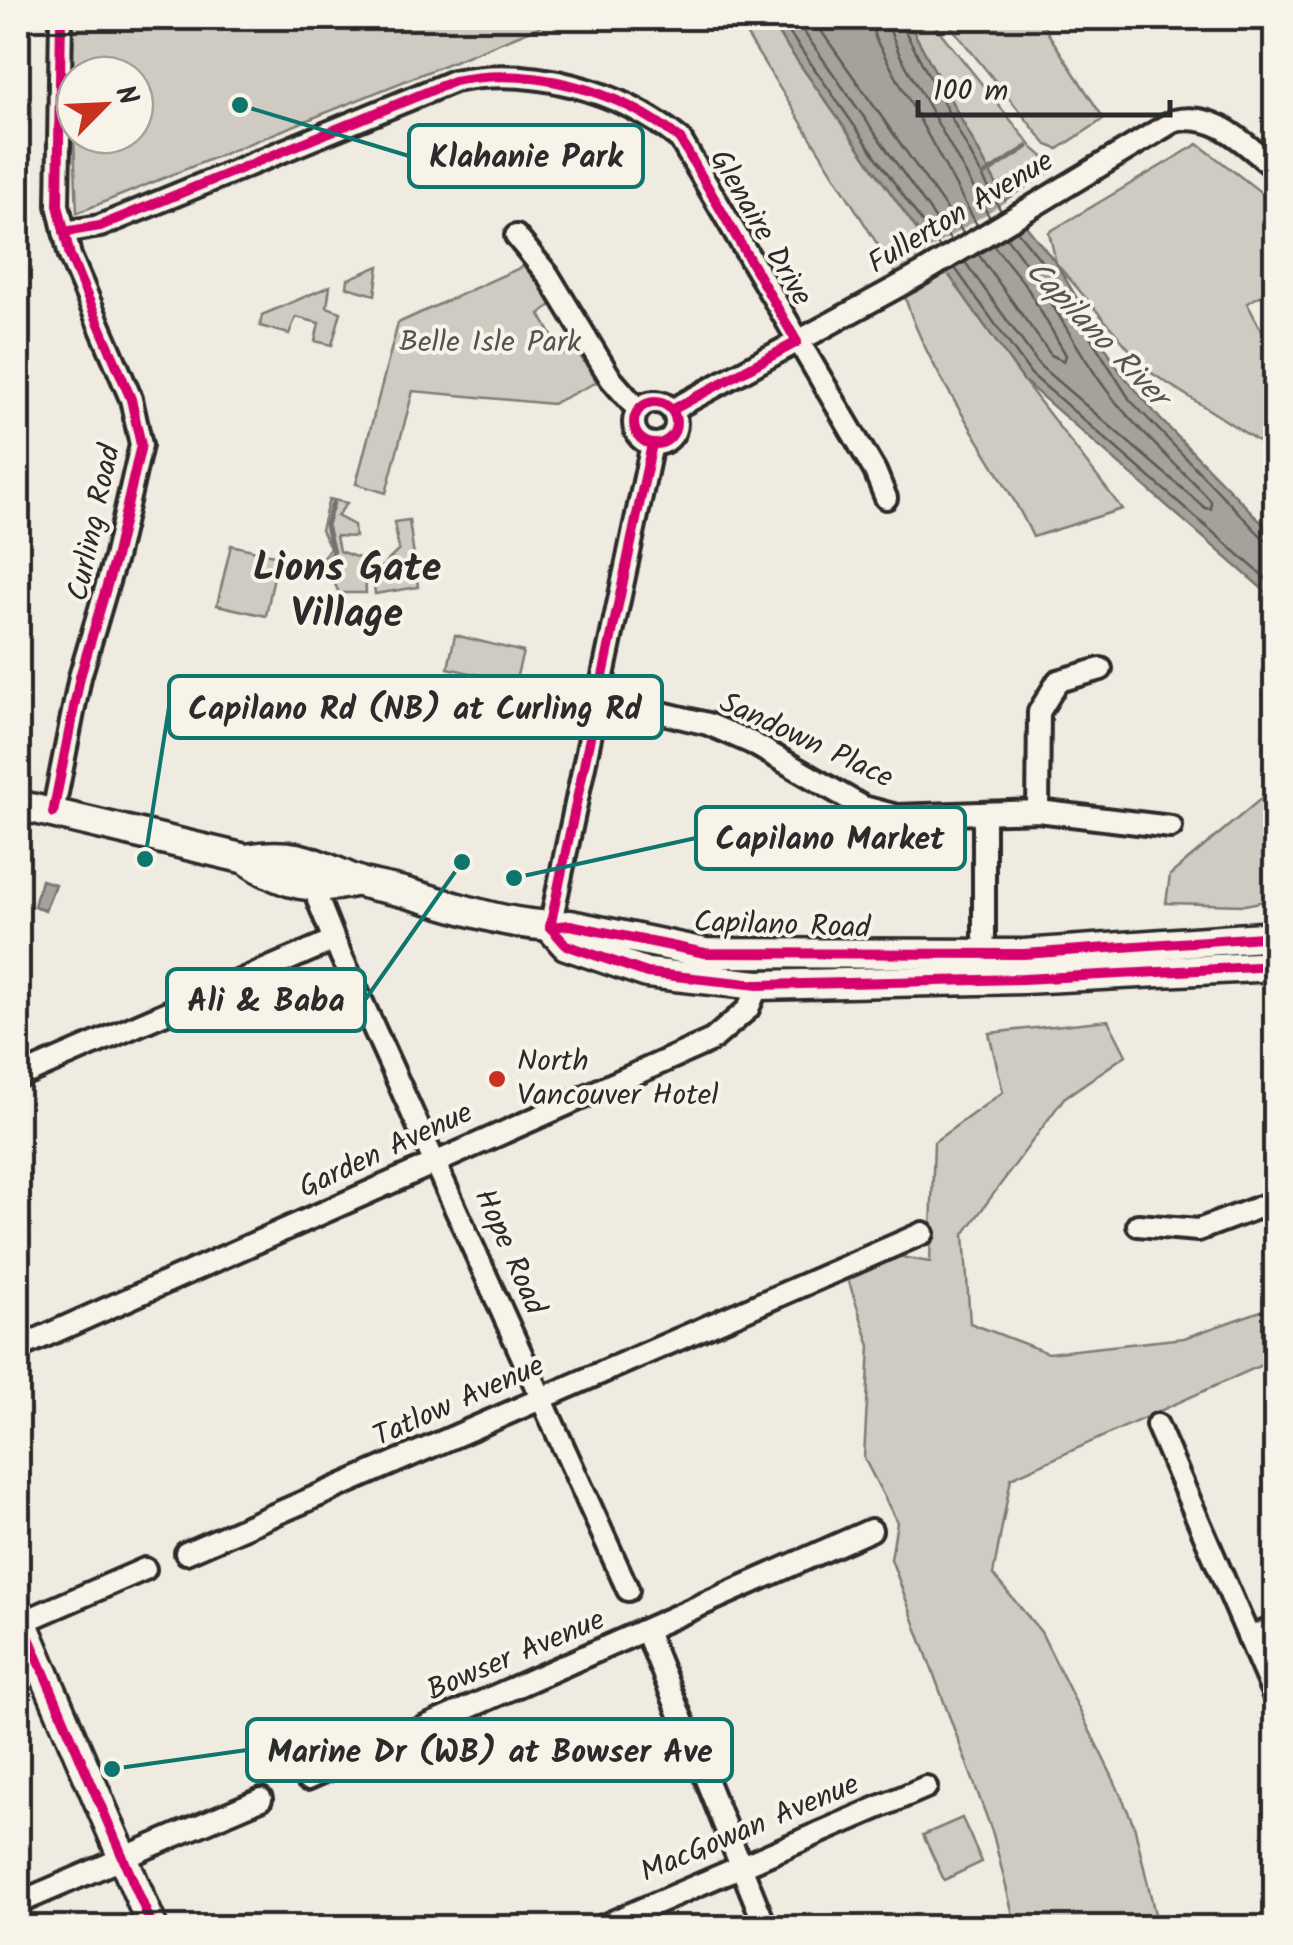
<svg xmlns="http://www.w3.org/2000/svg" width="1293" height="1945" font-family="Kalam,sans-serif">
	<rect width="100%" height="100%" fill="#efebe0"/>
	<filter id="ink" filterUnits="userSpaceOnUse"><feTurbulence type="fractalNoise" baseFrequency=".01" numOctaves="2"/><feDisplacementMap in="SourceGraphic" scale="20" xChannelSelector="R" yChannelSelector="G"/><feConvolveMatrix kernelMatrix="1 2 1 2 8 2 1 2 1" color-interpolation-filters="sRGB"/></filter>
	<g filter="url(#ink)">
		<g fill="#cfcbc2" stroke="#7d7b76" stroke-width="2.5" fill-rule="evenodd">
			<path d="M69,18H561L77,213ZM75,75H135V135H75Z"/>
			<path d="M736,18H767L1024,381L1122,509L1033,537C995,455 921,368 901,282Z"/>
			<polygon points="906,18 929,18 1033,148 1056,168 1005,200"/>
			<polygon points="944,18 1038,18 1104,119 1058,149 1047,145"/>
			<polygon points="1198,144 1275,203 1275,288 1247,303 1275,356 1275,452 1147,370 1056,263 1049,232"/>
			<polygon points="528,264 551,305 540,314 562,354 577,351 597,382 552,404 413,391 386,493 356,484 398,323"/>
			<polygon points="379,266 375,295 347,287 348,279"/>
			<polygon points="330,286 327,307 341,312 332,345 315,341 319,323 296,317 289,334 260,326 262,315"/>
			<polygon points="329,499 347,503 337,516 354,525 355,537 336,536 339,551 373,563 365,572 366,593 339,593 330,573 314,568 330,548 321,530"/>
			<polygon points="409,520 418,587 375,594 373,575 399,550 394,522"/>
			<polygon points="231,545 278,556 266,616 217,605"/>
			<polygon points="455,635 523,652 515,683 448,668"/>
			<polygon points="1275,787 1275,899 1245,905 1166,903 1170,875"/>
			<polygon points="1108,1020 1126,1055 1064,1098 964,1234 970,1323 1048,1353 1184,1338 1275,1306 1275,1359 1011,1478 993,1575 1041,1632 1113,1778 1134,1825 1158,1927 1016,1927 993,1834 891,1559 897,1522 864,1458 870,1346 848,1279 878,1253 930,1262 934,1142 1003,1092 989,1033"/>
			<polygon points="962,1818 982,1862 944,1880 923,1835"/>
		</g>
		<g fill="#a4a29a" stroke="#74726e" stroke-width="2.5">
			<polygon points="767,18 906,18 1005,200 1056,263 1119,370 1161,420 1275,536 1275,600 1024,381"/>
			<polygon points="41,880 55,884 45,911 34,906"/>
		</g>
		<polygon fill="#efebe0" points="1010,199 1030,223 943,278 925,252"/>
		<g fill="none" stroke-linecap="round" stroke-linejoin="round">
			<g stroke="#5b5b57" stroke-width="2.5">
				<polyline points="779,18 940,248"/>
				<polyline points="794,18 951,241"/>
				<polyline points="812,18 964,234"/>
				<polyline points="870,18 875,38 977,225"/>
				<polyline points="885,18 899,53 990,218"/>
				<polyline points="898,18 1001,211"/>
				<polyline points="1017,231 1048,269 1130,400 1264,539 1276,542"/>
				<polyline points="978,254 1051,355 1064,361 1066,355 1025,284 993,245"/>
				<path d="M965,262L1040,366L1205,508L1211,509V501C1174,461 1131,426 1100,381C1067,333 1042,282 1006,237"/>
				<polyline points="955,268 1031,374 1276,587"/>
			</g>
			<g stroke="#74726e" stroke-width="5">
				<polyline points="984,175 1027,147"/>
				<polyline points="321,570 333,552 326,525 333,503"/>
			</g>
			<g stroke="#2b2b2b" stroke-width="28">
				<g id="street">
					<path d="M64,232L100,226L454,81C530,66 619,89 680,139L875,471L886,498"/>
					<polyline points="516,236 548,275 611,379 638,410"/>
					<circle cx="655" cy="423" r="21"/>
					<path d="M672,410L921,274L1174,121C1217,111 1244,144 1276,169"/>
					<polyline points="596,697 708,724 752,743 863,807 897,816 1038,811 1171,827"/>
					<polyline points="1038,811 1039,712 1058,681 1101,669"/>
					<polyline points="53,813 80,677 115,558 141,445 131,399 70,256 58,205 61,18"/>
					<polyline points="323,890 318,900 334,940 628,1590"/>
					<polyline points="550,927 652,444"/>
					<polyline points="984,936 984,815"/>
					<polyline points="18,1077 334,940"/>
					<polyline points="1138,1225 1198,1230 1276,1201"/>
					<polyline points="18,1348 712,1040 748,1009 758,985"/>
					<polyline points="1157,1425 1276,1700"/>
					<polyline points="186,1553 923,1233"/>
					<polyline points="18,1624 145,1569"/>
					<polyline points="647,1633 766,1928"/>
					<polyline points="1249,1638 1276,1627"/>
					<polyline points="307,1779 871,1530"/>
					<polyline points="18,1903 261,1799"/>
					<polyline points="598,1928 926,1787"/>
				</g>
			</g>
			<g stroke="#2b2b2b" stroke-width="35">
				<g id="secondary">
					<path d="M18,805L246,859C283,885 314,892 358,881"/>
					<path d="M246,859C296,850 314,863 357,881C371,886 388,888 403,892C455,906 516,930 570,925L705,953L1024,954L1276,936"/>
					<polyline points="550,927 566,945 647,973 758,985 1023,979 1276,966"/>
					<polyline points="18,1612 153,1928"/>
				</g>
			</g>
			<use href="#street" stroke="#f7f3e8" stroke-width="20"/>
			<use href="#secondary" stroke="#f7f3e8" stroke-width="28"/>
			<g stroke="#f7f3e8" stroke-width="16">
				<g id="cycleway">
					<path d="M64,232L100,226L454,81C530,66 619,89 680,139L797,342L672,410"/>
					<circle cx="655" cy="423" r="21"/>
					<polyline points="53,813 80,677 115,558 141,445 131,399 70,256 58,205 61,18"/>
					<polyline points="550,927 566,945 647,973 758,985 1023,979 1276,966"/>
					<polyline points="550,927 570,925 705,953 1024,954 1276,936"/>
					<polyline points="550,927 652,444"/>
					<polyline points="18,1612 153,1928"/>
				</g>
			</g>
			<use href="#cycleway" stroke="#d6006c" stroke-width="10"/>
		</g>
	</g>
	<circle fill="#c8321e" stroke="#f7f3e8" stroke-width="4" cx="497" cy="1079" r="10"/>
	<g text-anchor="middle" dominant-baseline="central" stroke-width="8" stroke-linejoin="round" paint-order="stroke">
		<g font-size="30" fill="#2b2b2b" stroke="#f7f3e8">
			<text transform="translate(961 213) rotate(-31)">Fullerton Avenue</text>
			<text transform="translate(760 228) rotate(60)">Glenaire Drive</text>
			<text transform="translate(95 523) rotate(-78)">Curling Road</text>
			<text transform="translate(806 741) rotate(25)">Sandown Place</text>
			<text transform="translate(782 926) rotate(2)">Capilano Road</text>
			<text transform="translate(386 1151) rotate(-25)">Garden Avenue</text>
			<text transform="translate(509 1252) rotate(66)">Hope Road</text>
			<text transform="translate(459 1402) rotate(-24)">Tatlow Avenue</text>
			<text transform="translate(516 1656) rotate(-23)">Bowser Avenue</text>
			<text transform="translate(750 1829) rotate(-23)">MacGowan Avenue</text>
		</g>
		<g font-size="30" fill="#545351" stroke="#f7f3e8">
			<text x="490" y="343">Belle Isle Park</text>
		</g>
		<g font-size="30" fill="#2b2b2b" stroke="#f7f3e8" text-anchor="start">
			<text x="517" y="1062">North<tspan x="517" dy="34">Vancouver Hotel</tspan></text>
		</g>
		<g font-size="32" font-style="italic" fill="#555552" stroke="#f7f3e8">
			<text transform="translate(1096 334) rotate(46)">Capilano River</text>
		</g>
		<g font-size="40" font-weight="bold" fill="#2b2b2b" stroke="#f7f3e8">
			<text x="347" y="569">Lions Gate<tspan x="347" dy="46">Village</tspan></text>
		</g>
	</g>
	<path fill="none" stroke="#0f766e" stroke-width="4" d="M240 105L409 156M145 859L169 707M514 878L696 838M462 862L365 1000M112 1769L247 1750"/>
	<g fill="#0f766e" stroke="#f7f3e8" stroke-width="4">
		<circle cx="240" cy="105" r="10"/>
		<circle cx="145" cy="859" r="10"/>
		<circle cx="514" cy="878" r="10"/>
		<circle cx="462" cy="862" r="10"/>
		<circle cx="112" cy="1769" r="10"/>
	</g>
	<g fill="#f7f3e8" stroke="#0f766e" stroke-width="4">
		<rect x="409" y="125" width="234" height="62" rx="10"/>
		<rect x="169" y="676" width="493" height="62" rx="10"/>
		<rect x="696" y="807" width="269" height="62" rx="10"/>
		<rect x="167" y="969" width="198" height="62" rx="10"/>
		<rect x="247" y="1719" width="485" height="62" rx="10"/>
	</g>
	<g font-size="32" text-anchor="middle" font-weight="bold" fill="#2b2b2b">
		<text x="526" y="167">Klahanie Park</text>
		<text x="415" y="719">Capilano Rd (NB) at Curling Rd</text>
		<text x="830" y="849">Capilano Market</text>
		<text x="266" y="1011">Ali &amp; Baba</text>
		<text x="490" y="1762">Marine Dr (WB) at Bowser Ave</text>
	</g>
	<rect width="1293" height="1945" fill="none" stroke="#f7f3e8" stroke-width="60"/>
	<rect x="30" y="30" width="1233" height="1885" fill="none" stroke="#2b2b2b" stroke-width="4" filter="url(#ink)"/>
	<g transform="translate(105 105) rotate(66)"><circle r="48" fill="#f7f3e8" stroke="#a5a39c" stroke-width="2.5"/>
	<path d="M0-8L18 38L0 25L-18 38Z" fill="#c8321e"/>
	<text y="-15" font-size="28" font-weight="bold" text-anchor="middle" fill="#2b2b2b">N</text>
	</g>
	<path d="M918 100v15h252v-15" fill="none" stroke="#2b2b2b" stroke-width="5"/>
	<text x="933" y="100" font-size="30" fill="#2b2b2b" stroke="#f7f3e8" stroke-width="8" paint-order="stroke">100 m</text>
</svg>
